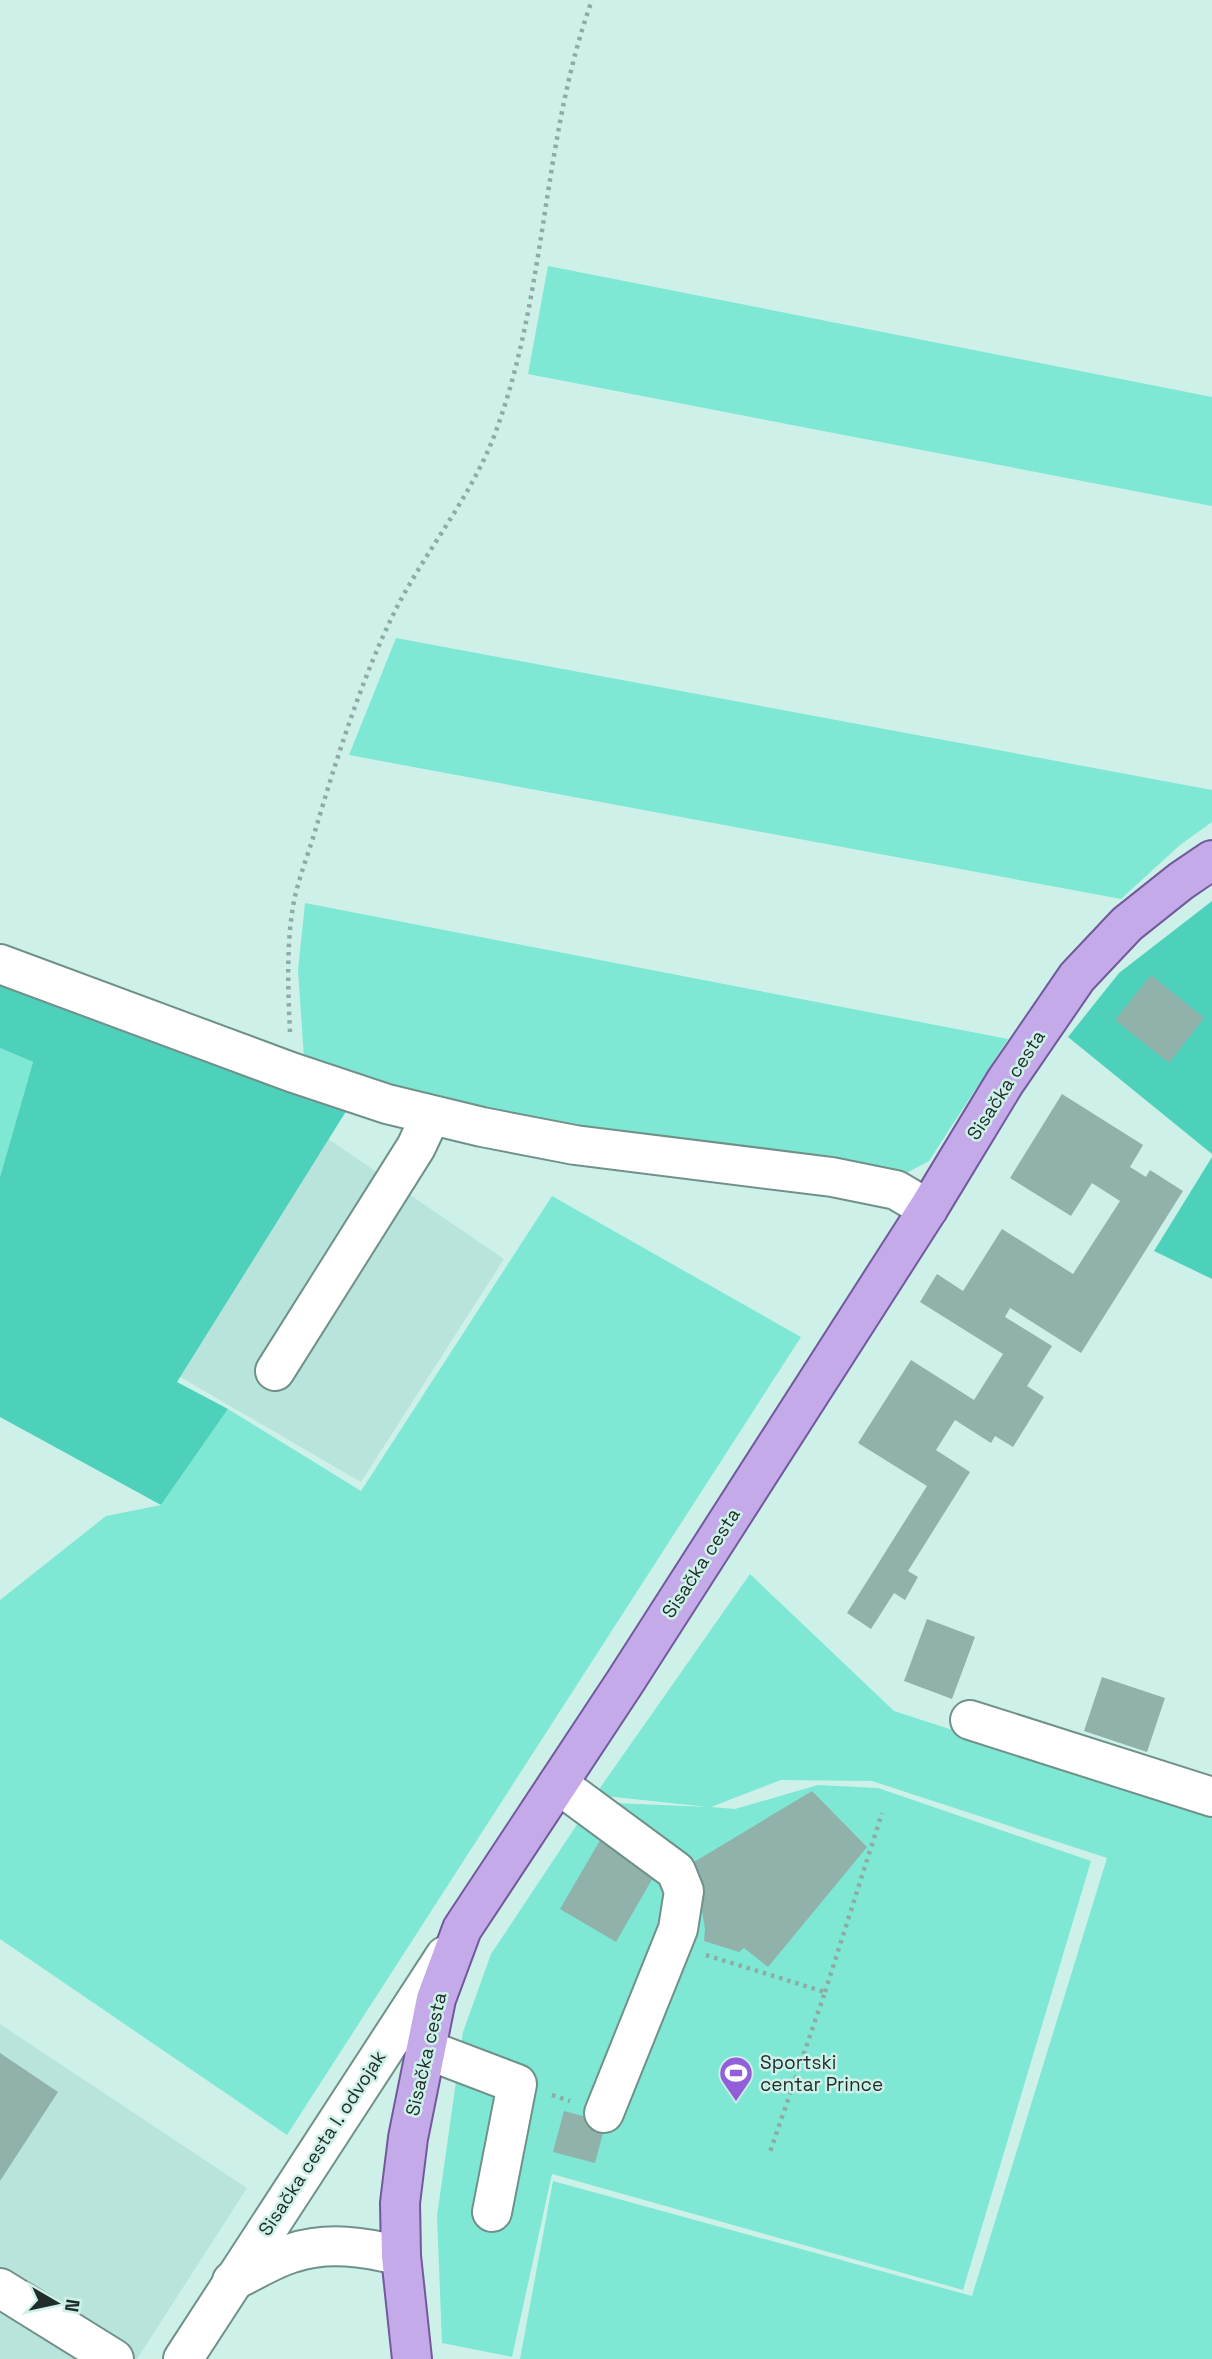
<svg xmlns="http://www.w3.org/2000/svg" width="1212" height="2359" font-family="'Space Grotesk',sans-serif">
	<rect width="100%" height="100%" fill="#cdf1e9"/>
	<g fill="#b9e4db">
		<polygon points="321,1134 504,1259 361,1482 175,1374"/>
		<polygon points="0,2024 247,2188 137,2359 0,2359"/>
	</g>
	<g fill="#7ee8d4">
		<polygon points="548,266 1212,397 1212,506 528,374"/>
		<polygon points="396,638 1212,790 1212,822 1180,845 1121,899 349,755"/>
		<polygon points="305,903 1008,1039 929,1161 899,1177 467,1116 304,1058 298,970"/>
		<polygon points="0,1048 33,1062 0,1177"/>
		<polygon points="552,1196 801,1337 287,2135 0,1939 0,1600 106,1516 161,1505 228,1409 361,1491"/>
		<polygon points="750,1574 894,1711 1212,1814 1212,2359 520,2359 553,2181 972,2296 1107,1858 872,1781 781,1780 711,1807 735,1809 818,1785 878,1788 1091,1861 963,2290 552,2174 512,2357 442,2343 437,2216 463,2032 491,1954 592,1802 708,1807 595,1795"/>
	</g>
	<g fill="#4dd1bb">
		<polygon points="1212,901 1212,1154 1068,1037 1119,973"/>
		<polygon points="0,980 350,1105 177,1382 228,1409 161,1505 0,1417 0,1177 33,1062 0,1048"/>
		<polygon points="1212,1157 1212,1279 1154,1251"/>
	</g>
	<g fill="#90b2ab">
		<polygon points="1151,975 1204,1018 1169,1063 1115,1020"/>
		<polygon points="1062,1094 1143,1145 1130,1167 1146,1177 1150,1170 1183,1191 1081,1353 1010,1308 1005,1317 1052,1346 1027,1386 1044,1397 1013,1447 995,1436 991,1443 955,1420 936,1450 970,1472 908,1571 918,1577 905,1600 894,1593 871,1629 847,1613 927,1486 858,1443 911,1360 974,1400 1003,1354 920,1302 937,1274 963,1291 1002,1229 1073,1274 1120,1201 1092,1183 1071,1216 1010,1178"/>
		<polygon points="927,1619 975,1637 952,1699 904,1681"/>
		<polygon points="1102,1677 1165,1698 1147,1752 1084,1731"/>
		<polygon points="812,1791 867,1847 768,1967 744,1948 739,1952 704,1941 705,1929 698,1886 684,1868"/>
		<polygon points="602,1837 658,1869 616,1942 560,1909"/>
		<polygon points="0,2053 58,2092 0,2181"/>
		<polygon points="564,2111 606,2122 595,2163 553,2152"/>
	</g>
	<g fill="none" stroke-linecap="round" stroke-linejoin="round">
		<g stroke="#70918a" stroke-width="42">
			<g id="minor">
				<polyline points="0,964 291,1072 387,1104 482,1127 575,1145 832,1177 896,1190 928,1209"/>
				<polyline points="275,1371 416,1147 431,1115"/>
				<polyline points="970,1720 1212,1797"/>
				<polyline points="558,1784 676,1871 684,1891 678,1929 604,2113"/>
				<polyline points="425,2049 517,2084 492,2212"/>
				<path d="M232,2281C252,2272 272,2259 292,2253C328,2241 365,2247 401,2256"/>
				<polyline points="0,2288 114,2359"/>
				<polyline points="183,2359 445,1956"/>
			</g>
		</g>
		<g stroke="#715a9c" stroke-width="42">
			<polyline id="major" points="412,2359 401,2256 400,2203 408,2138 436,1999 462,1929 625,1682 928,1209 1005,1082 1077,977 1127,924 1181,881 1212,860"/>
		</g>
		<g stroke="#8faba5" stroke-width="4.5" stroke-dasharray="3.5 5" stroke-linecap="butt">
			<path d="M290,1032C288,989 286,944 294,901C299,877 309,852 316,828C336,760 361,681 392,617C423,553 471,499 496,431C547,292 542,139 592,0"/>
			<polyline points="706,1955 825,1992 770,2152"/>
			<polyline points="825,1992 882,1813"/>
			<polyline points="552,2095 570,2101"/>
		</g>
		<use href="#minor" stroke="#fff" stroke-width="38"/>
		<use href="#major" stroke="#c4aae9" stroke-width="38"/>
	</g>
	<defs>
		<g id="stadium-pin" transform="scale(1.75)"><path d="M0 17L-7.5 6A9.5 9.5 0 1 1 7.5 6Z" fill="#935fd8" stroke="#cdf1e9"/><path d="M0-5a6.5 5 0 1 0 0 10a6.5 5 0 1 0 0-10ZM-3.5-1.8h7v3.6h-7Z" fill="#fff"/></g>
	</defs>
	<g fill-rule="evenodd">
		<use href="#stadium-pin" x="736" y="2073"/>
	</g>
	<g text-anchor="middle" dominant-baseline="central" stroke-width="5" stroke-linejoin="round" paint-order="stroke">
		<g font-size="19" fill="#1f2c29" stroke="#cdf1e9">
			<text transform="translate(1006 1085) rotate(-57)">Sisačka cesta</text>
			<text transform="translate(701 1563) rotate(-57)">Sisačka cesta</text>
			<text transform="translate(426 2054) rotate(-77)">Sisačka cesta</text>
			<text transform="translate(322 2143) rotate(-57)">Sisačka cesta I. odvojak</text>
		</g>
		<g font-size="19" fill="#1f2c29" stroke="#cdf1e9" text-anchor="start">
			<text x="760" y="2062">Sportski<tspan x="760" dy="22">centar Prince</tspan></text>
		</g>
	</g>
	<g transform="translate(56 2303) rotate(99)" stroke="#cdf1e9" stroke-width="5" paint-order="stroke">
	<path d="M0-5L12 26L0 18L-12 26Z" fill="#1f2c29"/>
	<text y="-10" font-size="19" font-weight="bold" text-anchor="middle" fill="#1f2c29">N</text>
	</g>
</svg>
